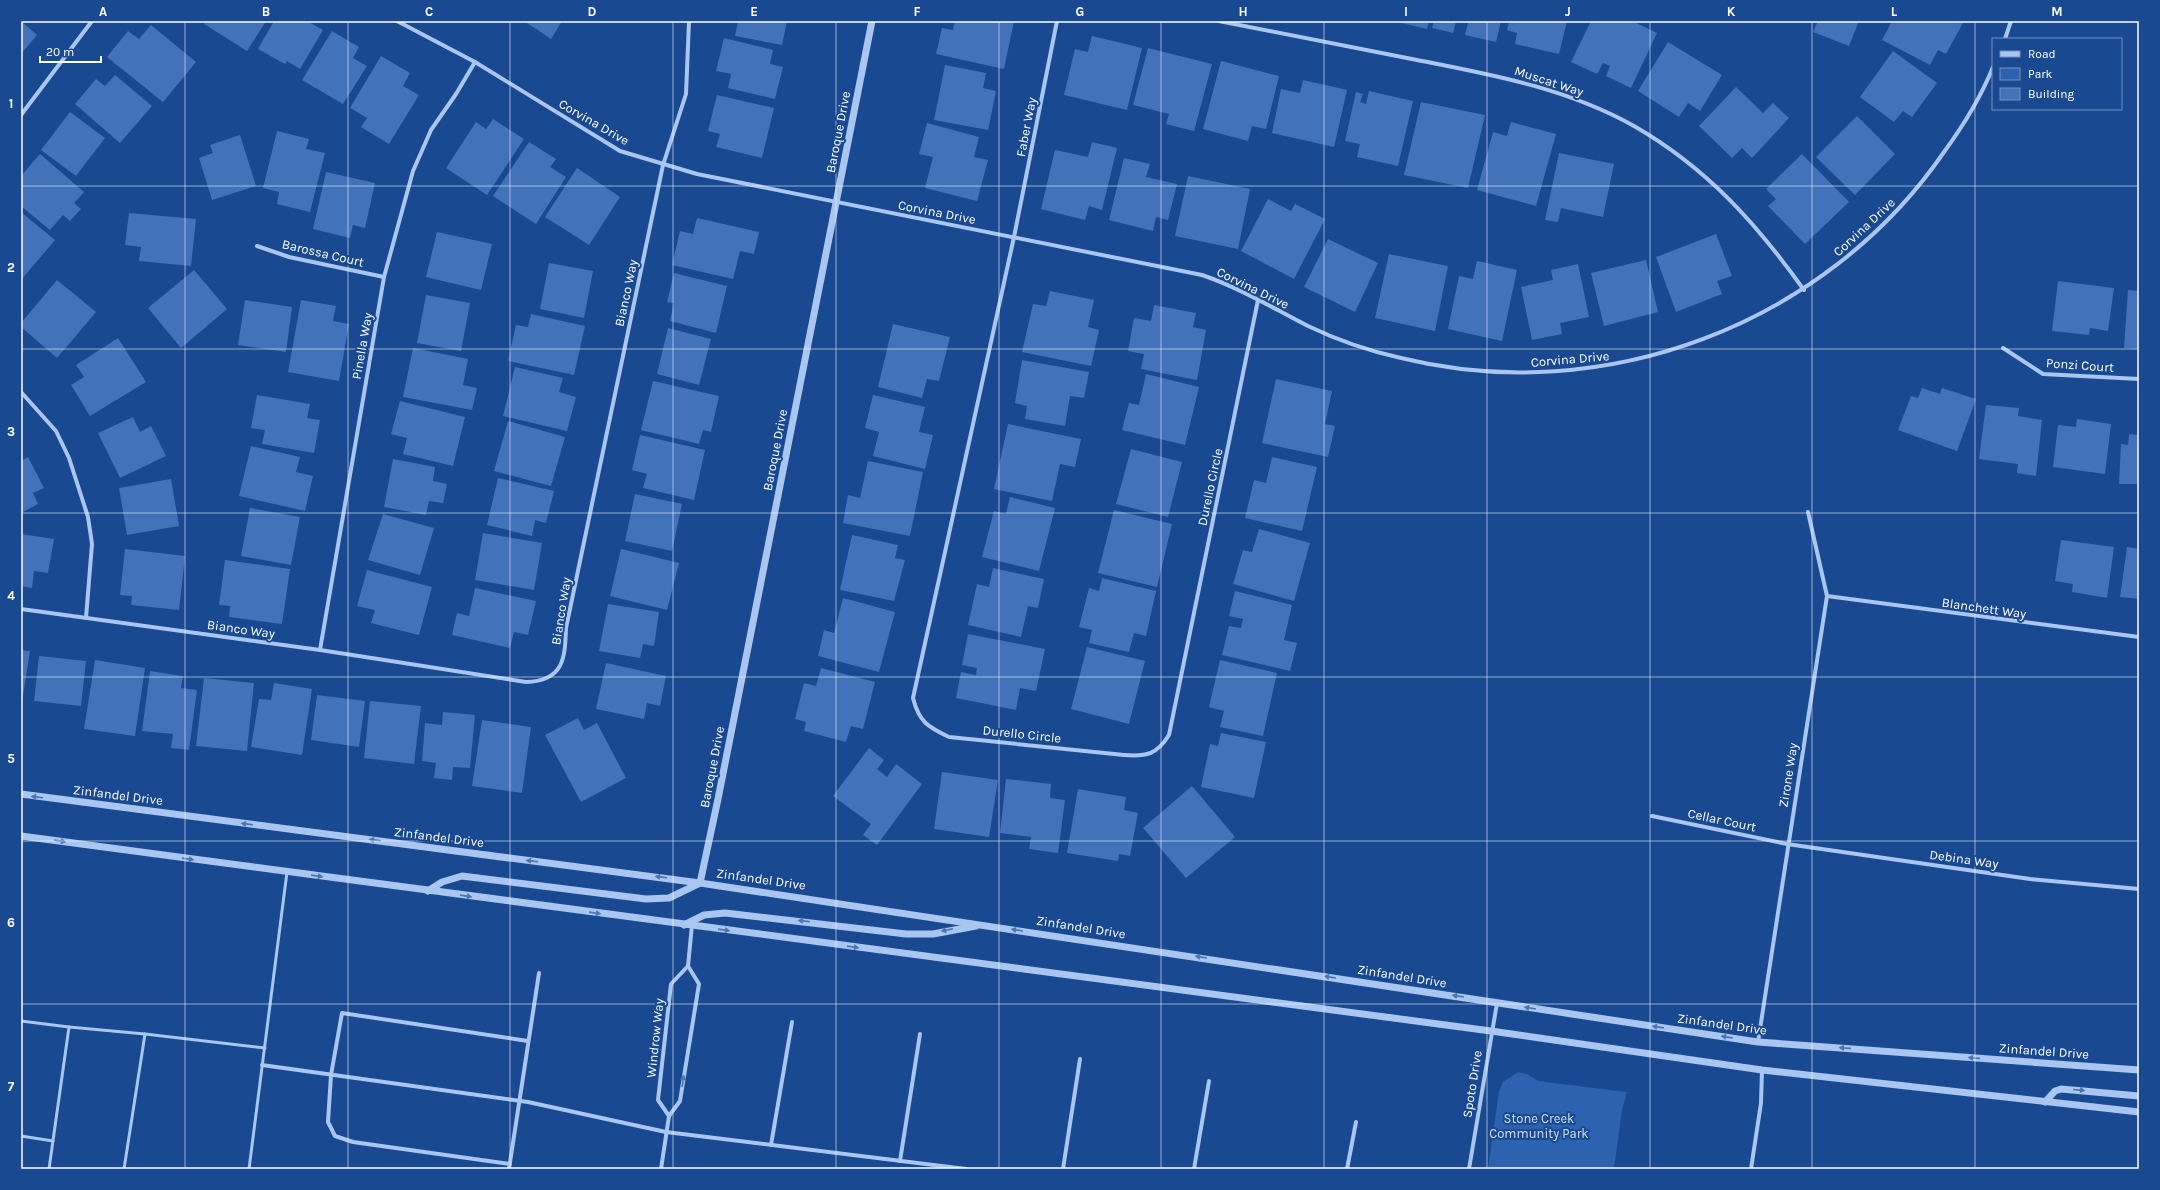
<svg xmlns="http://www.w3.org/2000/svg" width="2160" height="1190" font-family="Karla,sans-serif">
	<rect width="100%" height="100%" fill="#194991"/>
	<polygon fill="#2c62b0" points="1518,1072 1527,1074 1538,1081 1627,1092 1622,1110 1614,1169 1488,1169 1499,1091 1503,1082"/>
	<g fill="#4272b9">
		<polygon points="21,21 37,35 21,54"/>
		<polygon points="206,21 266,21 247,51 204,24"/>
		<polygon points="274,21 307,21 323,30 300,69 287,61 285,64 258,49"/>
		<polygon points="524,21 562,21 551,39"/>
		<polygon points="738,21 787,21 782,45 735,36"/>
		<polygon points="955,21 1014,21 1004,69 936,54 942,28 953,30"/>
		<polygon points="1393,21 1429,21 1427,29"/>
		<polygon points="1434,21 1456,21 1453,33 1432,28"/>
		<polygon points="1461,21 1501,21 1496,42 1465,35 1468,23"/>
		<polygon points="1509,21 1567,21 1559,54 1515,44 1517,33 1507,30"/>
		<polygon points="1591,21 1632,21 1657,33 1631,88 1606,76 1610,66 1603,63 1597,74 1571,62"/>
		<polygon points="1818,21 1859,21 1849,46 1813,32"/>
		<polygon points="1892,21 1964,21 1946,54 1938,50 1930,65 1882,40"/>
		<polygon points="151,25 196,62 163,102 107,57 128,31 139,39"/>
		<polygon points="332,31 359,47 353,58 367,66 343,104 302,80"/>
		<polygon points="1092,36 1142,48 1127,110 1064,95 1075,49 1088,52"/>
		<polygon points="724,38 773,50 770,64 783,67 775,99 728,88 731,74 716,71"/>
		<polygon points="1668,42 1722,75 1700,111 1688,103 1679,117 1638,91"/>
		<polygon points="1148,48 1212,64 1194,131 1166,124 1169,114 1133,105"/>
		<polygon points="1893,51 1937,83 1912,117 1903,111 1894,122 1860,97"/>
		<polygon points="381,56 410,73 403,86 419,95 389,144 361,127 367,118 350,108"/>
		<polygon points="1221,61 1279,76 1266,129 1252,126 1248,141 1203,129"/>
		<polygon points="945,65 986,73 983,88 996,91 988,130 934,120"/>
		<polygon points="115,75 152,106 120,143 75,104 96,79 105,86"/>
		<polygon points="1303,80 1347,90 1334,147 1272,133 1281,89 1300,93"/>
		<polygon points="1736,87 1763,113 1773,103 1789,118 1752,158 1742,148 1732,158 1699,126"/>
		<polygon points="1369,91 1413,101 1398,166 1357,157 1360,144 1345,141 1356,92 1363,94 1360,102 1366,104"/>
		<polygon points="717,95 774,108 762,158 716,147 720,134 708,131"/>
		<polygon points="1421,102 1485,115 1468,188 1404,175"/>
		<polygon points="70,112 105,138 76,176 41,150"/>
		<polygon points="1857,116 1895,154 1855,195 1816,157"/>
		<polygon points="493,119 524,139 487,195 446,168 476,122 486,129"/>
		<polygon points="1511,122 1556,134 1536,206 1477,190 1493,132 1507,136"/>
		<polygon points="927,123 979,137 974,157 988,160 977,201 925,188 933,157 919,154"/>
		<polygon points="277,131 309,139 306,149 325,153 310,212 277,204 279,192 263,188"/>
		<polygon points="240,135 256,186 212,200 199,158 213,153 210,145"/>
		<polygon points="529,142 556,159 550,167 566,177 536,224 493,196"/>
		<polygon points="1092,142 1117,148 1102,210 1089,206 1085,220 1041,209 1055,150 1088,157"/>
		<polygon points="1559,153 1614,164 1603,217 1561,208 1558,222 1545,220"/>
		<polygon points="40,154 84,192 74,203 81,209 70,221 63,215 50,230 21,206 21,176"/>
		<polygon points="1802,154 1849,202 1805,244 1768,206 1776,199 1766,189"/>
		<polygon points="1124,158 1150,164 1146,177 1177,184 1168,220 1156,217 1153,231 1109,220"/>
		<polygon points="577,168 620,197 589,245 545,217"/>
		<polygon points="326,172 375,183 365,228 353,225 350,238 313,229"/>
		<polygon points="1188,176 1250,189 1238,249 1175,236"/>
		<polygon points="1268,199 1291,211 1295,204 1325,219 1294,279 1241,251"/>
		<polygon points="21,212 55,240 21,280"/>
		<polygon points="129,213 196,219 191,266 139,261 141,247 125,245"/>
		<polygon points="697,218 759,232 754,254 740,251 733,279 672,265 680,231 693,234"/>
		<polygon points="437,232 492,244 481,290 426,277"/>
		<polygon points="1716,234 1732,276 1717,281 1722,294 1676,312 1656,257"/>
		<polygon points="1328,239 1378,263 1355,312 1304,287"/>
		<polygon points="1389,254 1448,266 1435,331 1375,318"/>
		<polygon points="1646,260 1658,312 1604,326 1591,273"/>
		<polygon points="1477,261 1517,270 1502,341 1448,329 1459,276 1473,279"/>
		<polygon points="549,263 593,271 584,318 540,309"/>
		<polygon points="1578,264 1589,317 1560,323 1562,334 1532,340 1521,287 1553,280 1551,270"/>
		<polygon points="194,270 227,309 181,348 148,308"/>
		<polygon points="674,273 727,286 716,333 670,321 674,303 667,302"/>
		<polygon points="57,280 96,312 57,358 21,327 21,323"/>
		<polygon points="2058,281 2114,288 2108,331 2090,328 2089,335 2052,331"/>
		<polygon points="2128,290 2139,291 2139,349 2124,348"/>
		<polygon points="1050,291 1094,300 1088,327 1099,330 1091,366 1022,352 1033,304 1046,306"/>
		<polygon points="426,295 470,303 461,351 417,343"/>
		<polygon points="245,300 292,307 286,352 238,345"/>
		<polygon points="301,300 336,306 333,321 349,324 339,381 288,372"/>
		<polygon points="1154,305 1196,313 1193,327 1206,330 1197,380 1141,369 1144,354 1128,351 1134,318 1151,321"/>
		<polygon points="531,314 585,326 574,375 508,361 516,325 528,327"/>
		<polygon points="893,324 950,337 939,381 927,379 922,398 878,387"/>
		<polygon points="668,328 711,339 699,385 657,374"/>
		<polygon points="118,338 146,382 90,416 71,385 84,377 76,365"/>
		<polygon points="413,348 468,359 463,385 477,388 472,410 403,397"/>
		<polygon points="1022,360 1089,372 1084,398 1070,396 1065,426 1025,419 1027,406 1015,403"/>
		<polygon points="515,367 563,378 559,392 576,397 567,431 503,416"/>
		<polygon points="1146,374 1199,387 1185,445 1122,430 1129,403 1139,405"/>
		<polygon points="1276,379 1332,391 1325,424 1335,426 1328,457 1262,443"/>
		<polygon points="653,381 719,396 711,432 703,430 699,444 641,430"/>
		<polygon points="1922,388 1940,394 1942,388 1976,399 1957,451 1898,430 1911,396 1918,398"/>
		<polygon points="257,395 310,404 307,418 320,420 314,453 262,444 265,430 251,428"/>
		<polygon points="873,395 925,407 919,432 933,435 925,469 873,456 879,432 865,428"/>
		<polygon points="400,401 465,417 453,466 403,454 407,438 391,434"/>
		<polygon points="1986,405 2019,408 2018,416 2042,420 2036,476 2017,473 2018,464 1979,459"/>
		<polygon points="133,417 140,432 151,426 166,456 120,478 98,433"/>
		<polygon points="2077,419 2111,424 2105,474 2053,467 2058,425 2076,427"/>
		<polygon points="508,421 565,437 551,486 494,471"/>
		<polygon points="1008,424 1081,439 1075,467 1060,464 1052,501 994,489"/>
		<polygon points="2129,434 2139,435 2139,484 2119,484 2121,444 2128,445"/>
		<polygon points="640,435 705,450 694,500 643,488 647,474 632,470"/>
		<polygon points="251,446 300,457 296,472 313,476 305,511 239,496"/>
		<polygon points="1131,449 1182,462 1168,517 1116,504"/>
		<polygon points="28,457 44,488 33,493 38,504 21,513 21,461"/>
		<polygon points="1272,457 1317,467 1302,531 1245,518 1254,480 1266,483"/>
		<polygon points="393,459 435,467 433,481 447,484 443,503 429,501 426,515 384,507"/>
		<polygon points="868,461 923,472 910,536 843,523 848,495 860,498"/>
		<polygon points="498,478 554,491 546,523 535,520 532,536 487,525"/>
		<polygon points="171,479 179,526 127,535 119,488"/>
		<polygon points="635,494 682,504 672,551 625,541"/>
		<polygon points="1010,497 1055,508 1039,571 982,557 994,511 1006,514"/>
		<polygon points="250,508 300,517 291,565 241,556"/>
		<polygon points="1114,510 1172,524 1157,587 1098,573"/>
		<polygon points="383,514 434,528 420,575 368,560"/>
		<polygon points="1259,529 1310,543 1294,601 1233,584 1243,550 1252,552"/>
		<polygon points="483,533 542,543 534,590 475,580"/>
		<polygon points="21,534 54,539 48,573 34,571 32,588 21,586"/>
		<polygon points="852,535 898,545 895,558 905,560 894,601 840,590"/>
		<polygon points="2061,540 2114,547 2107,598 2072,592 2073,584 2055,581"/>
		<polygon points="2127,547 2139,549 2139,599 2120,597"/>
		<polygon points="125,549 185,556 179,610 131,605 132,596 120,595"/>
		<polygon points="621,549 679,563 667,610 610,596"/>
		<polygon points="225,560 290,569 282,624 229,617 230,606 219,605"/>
		<polygon points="993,568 1044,579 1038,608 1028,606 1021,637 968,625 977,584 989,587"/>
		<polygon points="367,570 432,587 419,635 371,623 375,610 357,606"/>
		<polygon points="1102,578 1156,591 1146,636 1134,633 1129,652 1089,643 1092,630 1079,627 1089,588 1099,591"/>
		<polygon points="475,588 536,601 528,635 514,632 510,648 452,635 457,613 469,616"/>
		<polygon points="1235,591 1292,605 1284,640 1297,643 1290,671 1222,655 1229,626 1241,628 1243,619 1229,616"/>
		<polygon points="843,598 895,612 879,672 818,656 824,630 834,633"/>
		<polygon points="608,604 659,612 654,646 643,644 640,658 599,651"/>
		<polygon points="968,634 1045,649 1036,691 1020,688 1016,710 956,698 961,672 976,675 977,668 962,665"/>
		<polygon points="1087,647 1145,661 1129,724 1071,709"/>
		<polygon points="21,650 30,651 22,702 21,702"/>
		<polygon points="39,656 86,661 81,706 34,701"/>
		<polygon points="95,660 145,668 135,736 84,729"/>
		<polygon points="1220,660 1277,673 1263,736 1220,727 1224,711 1209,707"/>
		<polygon points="606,663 666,676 660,706 647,703 644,719 596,709"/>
		<polygon points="821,668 875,682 863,729 851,726 846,742 804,731 806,722 795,719 804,683 816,686"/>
		<polygon points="150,671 183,676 181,688 197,690 189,750 171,748 173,734 142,731"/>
		<polygon points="204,678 254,683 247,751 196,746"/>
		<polygon points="274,683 312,689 302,755 251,747 259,699 271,700"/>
		<polygon points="317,695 365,701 359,747 311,740"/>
		<polygon points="370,701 421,706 414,764 364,758"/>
		<polygon points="443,712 475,715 470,768 453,767 452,780 434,778 436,763 422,761 425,723 442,725"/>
		<polygon points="578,718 584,730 597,723 626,778 581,802 545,735"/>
		<polygon points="482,720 531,727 522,793 472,786"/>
		<polygon points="1221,733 1266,742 1254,798 1201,787 1210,744 1218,746"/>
		<polygon points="869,748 884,760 877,769 887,777 896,764 922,784 877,845 863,835 871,824 833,796"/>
		<polygon points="942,772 998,780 989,837 934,829"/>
		<polygon points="1006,779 1051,784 1050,798 1065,800 1058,853 1029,849 1031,837 1000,833"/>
		<polygon points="1192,786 1235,837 1186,878 1143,828"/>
		<polygon points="1078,789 1126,797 1124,810 1138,813 1130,856 1119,854 1118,861 1067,853"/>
	</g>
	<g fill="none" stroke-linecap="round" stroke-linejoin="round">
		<g stroke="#a8c6ef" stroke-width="3">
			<polyline points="21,1021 69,1027"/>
			<polyline points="21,1136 53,1141"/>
			<polyline points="49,1169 69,1027 145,1034"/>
			<polyline points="124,1169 145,1034 265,1048"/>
			<polyline points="249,1169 287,872"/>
		</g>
		<g stroke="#a8c6ef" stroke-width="4">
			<path d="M397,21L475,62L620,151L697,174L1202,275C1240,288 1273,308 1308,326C1337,340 1369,351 1401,358C1604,408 1825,325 1944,152C1963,126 1981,97 1993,67"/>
			<path d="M1057,21L1014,237L913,698C919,722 928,727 949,737L1124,755C1147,757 1157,754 1169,735L1258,300"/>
			<path d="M1219,21C1285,34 1351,47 1417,60C1493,75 1566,88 1634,126C1707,168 1756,223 1804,290"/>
			<polyline points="2005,39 2011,21"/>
			<polyline points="21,115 92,21"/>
			<polyline points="257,246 289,257 384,277"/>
			<polyline points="2003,348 2043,374 2139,379"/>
			<polyline points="21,392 56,431 69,458 88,517 92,544 86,618"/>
			<polyline points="1827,596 2139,637"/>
			<path d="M21,609L320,650L526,682C564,681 565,658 566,628L663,165L686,94L689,21"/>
			<polyline points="320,650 384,277 413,171 431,130 456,94 475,62"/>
			<polyline points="1652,816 1787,844 2030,879 2139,889"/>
			<polyline points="1758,1042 1827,596 1808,512"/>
			<polyline points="262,1065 528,1102 666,1132 966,1169"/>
			<polyline points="669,1116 658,1100 671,984 688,966 692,925"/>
			<polyline points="771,1145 792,1022"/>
			<polyline points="900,1161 920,1034"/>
			<polyline points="510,1164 353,1142 335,1136 328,1122 331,1075 342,1013 528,1041"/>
			<polyline points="509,1169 539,973"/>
			<polyline points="661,1169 669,1116 680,1101 699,984 688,966"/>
			<polyline points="1063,1169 1080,1059"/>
			<polyline points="1194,1169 1209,1081"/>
			<polyline points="1347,1169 1356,1122"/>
			<polyline points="1469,1169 1497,1003"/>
			<polyline points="1751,1169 1761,1103 1762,1070"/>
		</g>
		<g stroke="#a8c6ef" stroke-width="7">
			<polyline points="21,794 700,883 1758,1042 2139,1070"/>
			<polyline points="21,836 1491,1031 1762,1070 2139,1112"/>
			<polyline points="700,883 718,799 872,21"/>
			<polyline points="428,891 442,882 462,876 646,899 669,898 700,883"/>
			<polyline points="684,925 704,915 725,913 906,934 933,934 976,926"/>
			<polyline points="2045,1102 2055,1091 2061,1089 2139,1096"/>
		</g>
	</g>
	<defs><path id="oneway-solid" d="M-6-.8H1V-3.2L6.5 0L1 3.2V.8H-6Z"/></defs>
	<g fill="#4b75b2">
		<use href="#oneway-solid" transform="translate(37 797) rotate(-173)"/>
		<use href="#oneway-solid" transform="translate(247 824) rotate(-173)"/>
		<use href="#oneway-solid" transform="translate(375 840) rotate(-173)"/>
		<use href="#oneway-solid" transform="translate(60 841) rotate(8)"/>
		<use href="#oneway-solid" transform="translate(188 859) rotate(8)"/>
		<use href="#oneway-solid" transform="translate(532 861) rotate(-173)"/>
		<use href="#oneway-solid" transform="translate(317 876) rotate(8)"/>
		<use href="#oneway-solid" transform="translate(661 877) rotate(-173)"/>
		<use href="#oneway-solid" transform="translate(466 896) rotate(8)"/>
		<use href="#oneway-solid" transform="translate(595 913) rotate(8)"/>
		<use href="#oneway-solid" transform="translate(804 921) rotate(-173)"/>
		<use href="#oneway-solid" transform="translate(724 930) rotate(8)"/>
		<use href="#oneway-solid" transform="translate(947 930) rotate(168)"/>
		<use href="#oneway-solid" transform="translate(1017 930) rotate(-171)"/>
		<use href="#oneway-solid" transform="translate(853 947) rotate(8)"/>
		<use href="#oneway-solid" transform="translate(1201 957) rotate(-171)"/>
		<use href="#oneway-solid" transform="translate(1330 977) rotate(-171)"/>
		<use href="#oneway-solid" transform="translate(1458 996) rotate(-171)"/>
		<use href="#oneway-solid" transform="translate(1530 1008) rotate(-171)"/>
		<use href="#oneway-solid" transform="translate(1658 1027) rotate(-172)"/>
		<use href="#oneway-solid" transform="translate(1727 1037) rotate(-171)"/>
		<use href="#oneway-solid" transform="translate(1845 1048) rotate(-176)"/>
		<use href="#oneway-solid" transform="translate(1974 1058) rotate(-176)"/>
		<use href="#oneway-solid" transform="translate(683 1081) rotate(-81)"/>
		<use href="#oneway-solid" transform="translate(2079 1090) rotate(5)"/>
	</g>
	<path fill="none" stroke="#fff" stroke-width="1" stroke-opacity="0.55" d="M185,21V1169M348,21V1169M510,21V1169M673,21V1169M836,21V1169M999,21V1169M1161,21V1169M1324,21V1169M1487,21V1169M1650,21V1169M1812,21V1169M1975,21V1169M21,186H2139M21,349H2139M21,513H2139M21,677H2139M21,841H2139M21,1004H2139"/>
	<g text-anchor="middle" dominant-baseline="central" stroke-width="4" stroke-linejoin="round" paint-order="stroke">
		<g font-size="13" fill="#fff" stroke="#194991">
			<text transform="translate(1549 81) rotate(18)">Muscat Way</text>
			<text transform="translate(594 122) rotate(30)">Corvina Drive</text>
			<text transform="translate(1026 127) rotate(-79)">Faber Way</text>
			<text transform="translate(838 132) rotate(-79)">Baroque Drive</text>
			<text transform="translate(937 212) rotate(11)">Corvina Drive</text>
			<text transform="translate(1864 227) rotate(-43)">Corvina Drive</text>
			<text transform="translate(323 253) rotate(13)">Barossa Court</text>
			<text transform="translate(1253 288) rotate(26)">Corvina Drive</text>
			<text transform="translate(626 293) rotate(-78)">Bianco Way</text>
			<text transform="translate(362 346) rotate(-80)">Pinella Way</text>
			<text transform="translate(1570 359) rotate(-5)">Corvina Drive</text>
			<text transform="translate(2080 365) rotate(4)">Ponzi Court</text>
			<text transform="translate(775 450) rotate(-79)">Baroque Drive</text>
			<text transform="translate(1210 487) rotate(-78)">Durello Circle</text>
			<text transform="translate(1984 608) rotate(8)">Blanchett Way</text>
			<text transform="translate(561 611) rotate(-81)">Bianco Way</text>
			<text transform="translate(241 629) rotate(8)">Bianco Way</text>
			<text transform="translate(1022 734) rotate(6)">Durello Circle</text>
			<text transform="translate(712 767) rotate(-79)">Baroque Drive</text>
			<text transform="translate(1788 775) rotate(-81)">Zirone Way</text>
			<text transform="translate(118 795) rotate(7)">Zinfandel Drive</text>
			<text transform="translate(1722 820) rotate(12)">Cellar Court</text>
			<text transform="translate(439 837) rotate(7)">Zinfandel Drive</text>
			<text transform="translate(1964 859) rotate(8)">Debina Way</text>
			<text transform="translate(761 879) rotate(8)">Zinfandel Drive</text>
			<text transform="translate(1081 927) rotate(9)">Zinfandel Drive</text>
			<text transform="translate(1402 976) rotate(9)">Zinfandel Drive</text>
			<text transform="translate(1722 1024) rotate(8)">Zinfandel Drive</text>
			<text transform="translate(655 1038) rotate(-84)">Windrow Way</text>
			<text transform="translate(2044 1051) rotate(4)">Zinfandel Drive</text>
			<text transform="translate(1472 1084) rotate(-81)">Spoto Drive</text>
		</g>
		<g font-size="13" fill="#cfe1fb" stroke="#194991">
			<text x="1539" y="1118">Stone Creek<tspan x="1539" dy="15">Community Park</tspan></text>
		</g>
	</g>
	<rect width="2160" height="1190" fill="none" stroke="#194991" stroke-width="44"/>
	<rect x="1992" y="38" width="130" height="72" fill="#194991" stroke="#7592bd"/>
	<rect x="2000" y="51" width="20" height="6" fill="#a8c6ef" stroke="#7592bd"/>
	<text x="2028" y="58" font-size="12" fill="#ffffff">Road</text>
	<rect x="2000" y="68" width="20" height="12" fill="#2c62b0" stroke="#7592bd"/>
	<text x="2028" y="78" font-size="12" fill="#ffffff">Park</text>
	<rect x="2000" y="88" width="20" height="12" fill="#4272b9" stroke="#7592bd"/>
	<text x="2028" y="98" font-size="12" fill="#ffffff">Building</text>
	<path d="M40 56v6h61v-6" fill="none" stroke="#ffffff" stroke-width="2"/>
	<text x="46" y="56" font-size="12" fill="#ffffff" stroke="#194991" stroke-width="3" paint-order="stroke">20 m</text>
	<rect x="22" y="22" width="2116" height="1146" fill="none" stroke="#fff" stroke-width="1.5"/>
	<g font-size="13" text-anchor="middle" font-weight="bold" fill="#fff">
		<text x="103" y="16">A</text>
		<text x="266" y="16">B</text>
		<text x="429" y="16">C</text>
		<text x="592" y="16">D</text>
		<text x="754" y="16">E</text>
		<text x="917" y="16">F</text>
		<text x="1080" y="16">G</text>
		<text x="1243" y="16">H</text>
		<text x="1406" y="16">I</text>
		<text x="1568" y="16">J</text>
		<text x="1731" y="16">K</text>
		<text x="1894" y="16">L</text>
		<text x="2057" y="16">M</text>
		<text x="11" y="108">1</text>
		<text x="11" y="272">2</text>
		<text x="11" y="436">3</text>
		<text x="11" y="600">4</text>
		<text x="11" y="763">5</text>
		<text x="11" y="927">6</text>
		<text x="11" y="1091">7</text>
	</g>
</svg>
